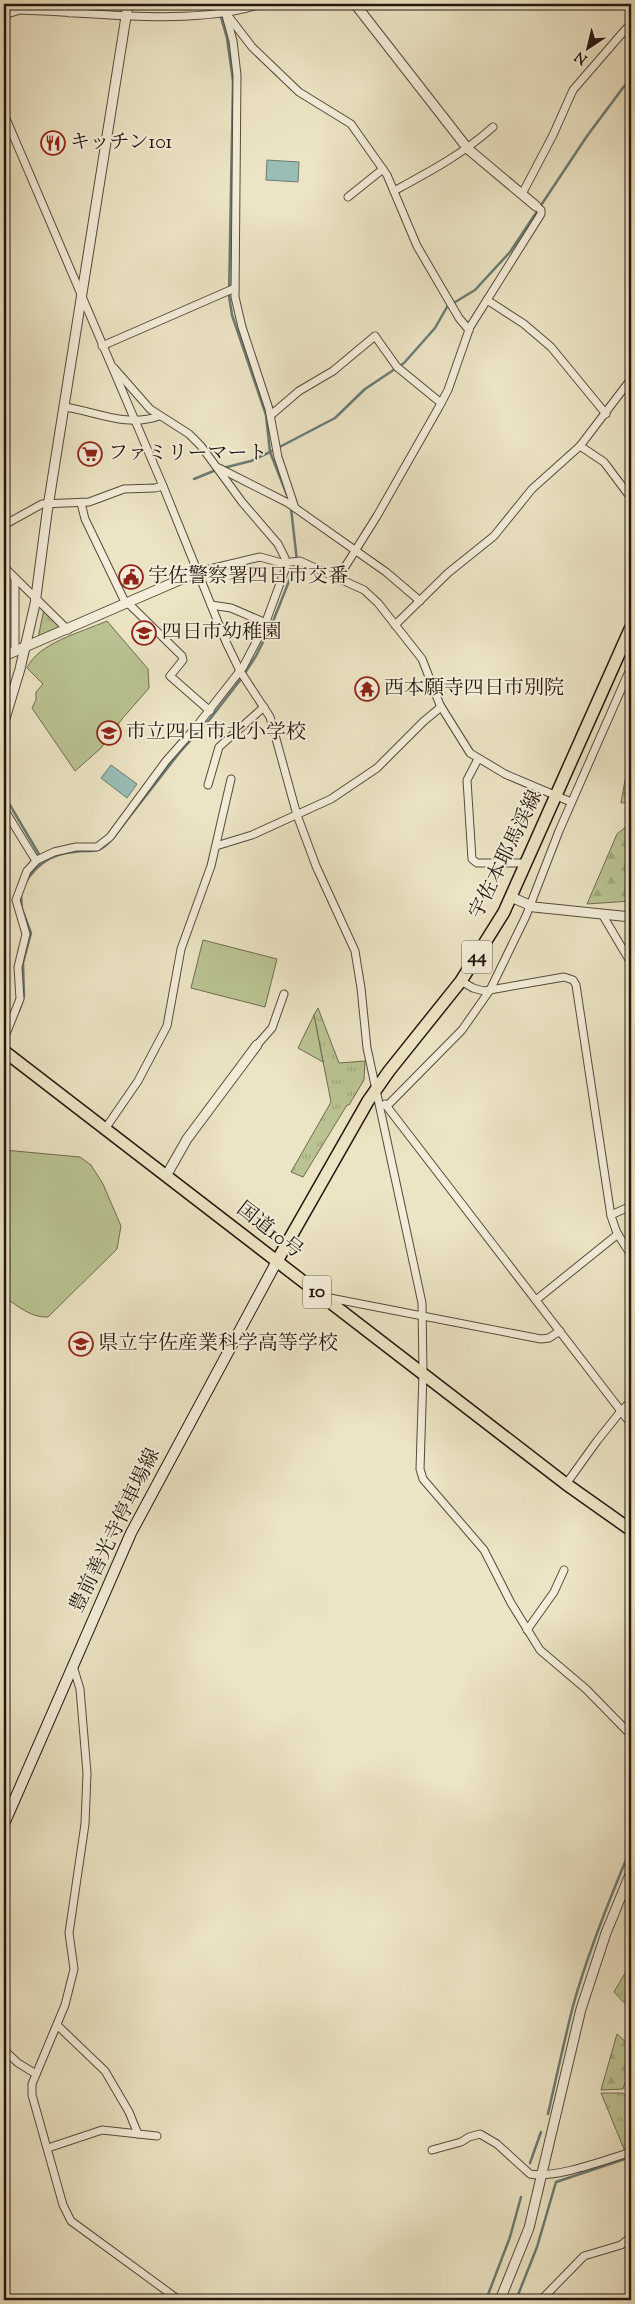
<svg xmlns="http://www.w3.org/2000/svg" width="635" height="2304" font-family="'Sorts Mill Goudy','Noto Serif JP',serif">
	<defs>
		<pattern id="grass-tufts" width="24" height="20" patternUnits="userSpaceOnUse" patternTransform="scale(1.25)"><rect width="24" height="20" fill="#bac392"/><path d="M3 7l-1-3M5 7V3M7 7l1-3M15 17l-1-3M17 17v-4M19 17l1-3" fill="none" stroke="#a0a77d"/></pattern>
		<pattern id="forest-firs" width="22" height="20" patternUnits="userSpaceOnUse" patternTransform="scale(1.25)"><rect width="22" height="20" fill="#bac392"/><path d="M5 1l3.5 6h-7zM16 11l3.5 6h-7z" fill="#a0a77d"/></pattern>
	</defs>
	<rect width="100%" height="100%" fill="#ece4c4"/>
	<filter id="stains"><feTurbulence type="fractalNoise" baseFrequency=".004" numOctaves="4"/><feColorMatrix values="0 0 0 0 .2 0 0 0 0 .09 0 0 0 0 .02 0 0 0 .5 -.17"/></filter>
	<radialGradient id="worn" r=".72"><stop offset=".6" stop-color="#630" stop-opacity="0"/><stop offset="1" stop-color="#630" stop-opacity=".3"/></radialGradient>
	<g fill="url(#grass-tufts)" stroke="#6e6c50">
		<polygon points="44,609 64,629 38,638"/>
		<polygon points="318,1008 339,1063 365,1061 364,1080 349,1105 347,1105 303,1177 291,1172 331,1102 314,1015"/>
		<polygon points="631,1963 631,2008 630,2009 614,1992"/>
		<polygon points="601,2093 623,2093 631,2103 631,2147 624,2149"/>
	</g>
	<g fill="url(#forest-firs)" stroke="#6e6c50">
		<polygon points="631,746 631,802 621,803"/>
		<polygon points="631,823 631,901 587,904 617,834"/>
		<polygon points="617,2034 631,2047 631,2063 623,2089 601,2090"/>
	</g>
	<g fill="#bac392" stroke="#6e6c50">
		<path d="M107,621L148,669L149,688L122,719L101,748L75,771L32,708L36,700V692L43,684L27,668C38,643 82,632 107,621Z"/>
		<polygon points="203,940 277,959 265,1007 191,988"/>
		<polygon points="314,1015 323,1062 298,1048"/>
		<path d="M4,1150L80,1157L91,1165L103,1184L121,1226L117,1249L48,1317C31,1318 18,1306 4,1297Z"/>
	</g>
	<g fill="#99beb6" stroke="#6a7b73">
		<polygon points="267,160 299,162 298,182 266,180"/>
		<polygon points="111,765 137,784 127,798 101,778"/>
	</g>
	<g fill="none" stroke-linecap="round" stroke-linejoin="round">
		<g stroke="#6a7b73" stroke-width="2.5">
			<polyline points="217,4 227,38 233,81 229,296 232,315 266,415 270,452 251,461 223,468"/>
			<polyline points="194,479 216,470"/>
			<polyline points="287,495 270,452 335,418 365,389 404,363 435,328 447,307 475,290 510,252 587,136 631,77"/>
			<polyline points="4,795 40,856"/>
			<polyline points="116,834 180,752 210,719 241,679 256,656 272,624 297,561 291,508"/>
			<path d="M25,883C37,864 51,854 74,852C93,849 98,856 113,838"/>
			<polyline points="19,1011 24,996 23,963 31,933 22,909 21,895"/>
			<polyline points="4,1063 4,1062"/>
			<path d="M548,2114C556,2078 564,2042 573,2006C588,1952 609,1900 631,1848"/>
			<polyline points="530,2163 541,2132"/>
			<polyline points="486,2300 510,2237 521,2197"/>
			<polyline points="516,2300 537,2247 556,2182 631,2157"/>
		</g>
		<g stroke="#554a3c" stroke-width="9">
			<g id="minor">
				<polyline points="64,4 70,13"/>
				<polyline points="223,4 233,41 237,75 235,297 242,327 269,409 278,457 295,508"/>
				<path d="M4,15L20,10C92,12 192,27 261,4"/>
				<polyline points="229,17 252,47 299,92 351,124 387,175 417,246 459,318 469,330"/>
				<polyline points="4,114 163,486 226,642 240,671 270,717 297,815 316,866 355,951 361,988 367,1048 422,1303 423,1373 420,1469 423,1479 484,1550 511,1603 540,1650 586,1689 631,1735"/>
				<path d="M394,191C429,172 463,154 493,127"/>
				<polyline points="522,194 553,135 573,90 631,23"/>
				<polyline points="348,197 383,169"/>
				<polyline points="487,300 524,324 551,347 606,414"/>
				<polyline points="102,346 235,288"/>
				<path d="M64,407C95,411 126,428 159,416"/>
				<polyline points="271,415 299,391 333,371 375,336 397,367 441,403"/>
				<polyline points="580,446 604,462 631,498"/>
				<polyline points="219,468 288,503 386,572 420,601"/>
				<polyline points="81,503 85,519 126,604"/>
				<polyline points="4,525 42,504 89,502 124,489 155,488 163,486"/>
				<polyline points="4,567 68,630"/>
				<polyline points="197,572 260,557 282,563 300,561 364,590 378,603 422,659 440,705 470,753 505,774 571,802"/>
				<polyline points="338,578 377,516 439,407 448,390 470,327 541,214 541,210 536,206"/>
				<polyline points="128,603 182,656 183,660 170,676 210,711"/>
				<polyline points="211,605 231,608 266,623"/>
				<polyline points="395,625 448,573 494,536 532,489 580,446 631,379"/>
				<polyline points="15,652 15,578"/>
				<polyline points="478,759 467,780 472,859 477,863 527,863"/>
				<polyline points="208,785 219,747 264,707"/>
				<polyline points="4,809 36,861"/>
				<polyline points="216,846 252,835 331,799 377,768 424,721 441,707"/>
				<polyline points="602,914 631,963"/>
				<polyline points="461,981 473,988 484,991 564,977 573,980 576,985 611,1216 617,1233 631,1255"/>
				<polyline points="4,1039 20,999 18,967 26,934 16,900 27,871 37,860 54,852 76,847 97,847 110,837 166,761 196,727 243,667 264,627 286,567 285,558 278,544 242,502 201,446 189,434 150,409 114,368"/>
				<polyline points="257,1045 272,1028 284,994"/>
				<polyline points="385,1104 631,1424"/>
				<polyline points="387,1106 462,1030 490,990 526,916 559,831 631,667"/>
				<polyline points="105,1129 138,1081 167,1026 181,949 211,866 231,779"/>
				<polyline points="611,1215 631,1206"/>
				<polyline points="325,1297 541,1339 549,1338 560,1331"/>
				<polyline points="536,1300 618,1234"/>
				<polyline points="566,1484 597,1441 621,1411 631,1401"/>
				<polyline points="527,1630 554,1592 564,1570"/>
				<polyline points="73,1666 80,1689 87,1773 85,1824 69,1933 74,1969 65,2005 32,2084 32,2095 63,2205 71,2221 179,2300"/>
				<polyline points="57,2025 105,2071 129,2112 138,2134"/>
				<polyline points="4,2050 18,2063 36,2074"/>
				<polyline points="48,2148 102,2130 157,2136"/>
				<path d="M432,2150L461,2142L469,2137L480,2134L497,2144L530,2174C555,2179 605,2160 631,2152"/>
				<polyline points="541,2300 584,2256 621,2245 631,2237"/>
			</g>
		</g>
		<g stroke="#554a3c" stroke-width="11">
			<g id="tertiary">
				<polyline points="355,4 468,149 536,206"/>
				<polyline points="4,656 198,572"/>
				<polyline points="4,722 20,669 35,604 47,513 128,4"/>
				<polyline points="511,897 534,907 631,917"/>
				<polyline points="166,1176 187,1139 257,1045"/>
				<polyline points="500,2300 529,2228 581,2009 606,1933 631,1872"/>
			</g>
		</g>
		<g stroke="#23160e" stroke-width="12">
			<polyline id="secondary" points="4,1824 131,1533 277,1261"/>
		</g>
		<g stroke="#23160e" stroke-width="14">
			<polyline id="primary" points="277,1261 368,1101 389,1071 461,981 504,912 631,627"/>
		</g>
		<g stroke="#23160e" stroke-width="14">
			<polyline id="trunk" points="4,1051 566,1484 631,1530"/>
		</g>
		<use href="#minor" stroke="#f3edd9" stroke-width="7"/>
		<use href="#tertiary" stroke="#f3edd9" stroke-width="9"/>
		<use href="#secondary" stroke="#f3edd9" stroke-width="10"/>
		<use href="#primary" stroke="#ece4c4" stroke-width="11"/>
		<use href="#trunk" stroke="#ece4c4" stroke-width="11"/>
	</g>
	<defs>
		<g id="restaurant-ring" transform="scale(1.25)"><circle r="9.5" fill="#f3edd9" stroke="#8f2418" stroke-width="1.5"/><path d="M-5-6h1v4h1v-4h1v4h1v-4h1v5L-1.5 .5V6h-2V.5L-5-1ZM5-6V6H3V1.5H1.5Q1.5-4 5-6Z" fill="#8f2418"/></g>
		<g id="supermarket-ring" transform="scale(1.25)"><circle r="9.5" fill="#f3edd9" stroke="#8f2418" stroke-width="1.5"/><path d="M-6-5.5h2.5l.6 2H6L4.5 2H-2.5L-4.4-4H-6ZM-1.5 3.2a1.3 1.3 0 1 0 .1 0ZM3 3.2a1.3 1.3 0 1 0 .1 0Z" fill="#8f2418"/></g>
		<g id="civic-ring" transform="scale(1.25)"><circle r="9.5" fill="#f3edd9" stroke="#8f2418" stroke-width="1.5"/><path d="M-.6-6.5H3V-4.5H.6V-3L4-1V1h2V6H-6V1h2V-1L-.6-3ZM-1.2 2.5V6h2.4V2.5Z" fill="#8f2418"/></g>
		<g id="school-ring" transform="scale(1.25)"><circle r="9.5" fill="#f3edd9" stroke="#8f2418" stroke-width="1.5"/><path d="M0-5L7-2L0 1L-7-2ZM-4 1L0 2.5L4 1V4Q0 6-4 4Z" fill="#8f2418"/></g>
		<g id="temple-ring" transform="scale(1.25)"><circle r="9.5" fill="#f3edd9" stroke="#8f2418" stroke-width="1.5"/><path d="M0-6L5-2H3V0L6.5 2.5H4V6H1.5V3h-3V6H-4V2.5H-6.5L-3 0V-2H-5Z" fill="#8f2418"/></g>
	</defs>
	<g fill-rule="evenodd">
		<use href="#restaurant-ring" x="53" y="143"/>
		<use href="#supermarket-ring" x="90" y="454"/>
		<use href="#civic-ring" x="131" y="577"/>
		<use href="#school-ring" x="144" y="633"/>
		<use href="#temple-ring" x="367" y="689"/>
		<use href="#school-ring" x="109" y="733"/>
		<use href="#school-ring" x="81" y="1344"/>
	</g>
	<g text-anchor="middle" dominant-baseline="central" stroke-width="4" stroke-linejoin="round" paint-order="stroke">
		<g fill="#f3edd9" stroke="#61564b" stroke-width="1">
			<rect x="462" y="940.5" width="30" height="33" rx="4"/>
			<rect x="303" y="1275.5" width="28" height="33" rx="4"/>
		</g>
		<g font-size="19" font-weight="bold" fill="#23160e">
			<text x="477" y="957">44</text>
			<text x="317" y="1292">10</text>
		</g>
		<g font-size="20" fill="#23160e" stroke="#f3edd9" text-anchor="start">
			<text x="70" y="143">キッチン101</text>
			<text x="108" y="454">ファミリーマート</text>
			<text x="148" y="577">宇佐警察署四日市交番</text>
			<text x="162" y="633">四日市幼稚園</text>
			<text x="384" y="689">西本願寺四日市別院</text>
			<text x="126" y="733">市立四日市北小学校</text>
			<text x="98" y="1344">県立宇佐産業科学高等学校</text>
		</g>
		<g font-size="20" fill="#23160e" stroke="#f3edd9">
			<text transform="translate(507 855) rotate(-64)">宇佐本耶馬渓線</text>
			<text transform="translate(269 1231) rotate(38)">国道10号</text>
			<text transform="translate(116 1531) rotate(-64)">豊前善光寺停車場線</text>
		</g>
	</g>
	<rect width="635" height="2304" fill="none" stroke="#ece4c4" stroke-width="20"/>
	<rect x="5" y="5" width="625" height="2294" fill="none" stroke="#23160e" stroke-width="2.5"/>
	<rect x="10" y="10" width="615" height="2284" fill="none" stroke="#23160e"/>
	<g transform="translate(588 48) rotate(215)" stroke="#f3edd9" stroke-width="4" paint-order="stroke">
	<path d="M0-4L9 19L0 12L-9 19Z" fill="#23160e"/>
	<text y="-8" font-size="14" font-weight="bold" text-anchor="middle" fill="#23160e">N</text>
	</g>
	<rect width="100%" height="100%" filter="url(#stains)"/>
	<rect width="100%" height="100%" fill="url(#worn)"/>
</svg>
